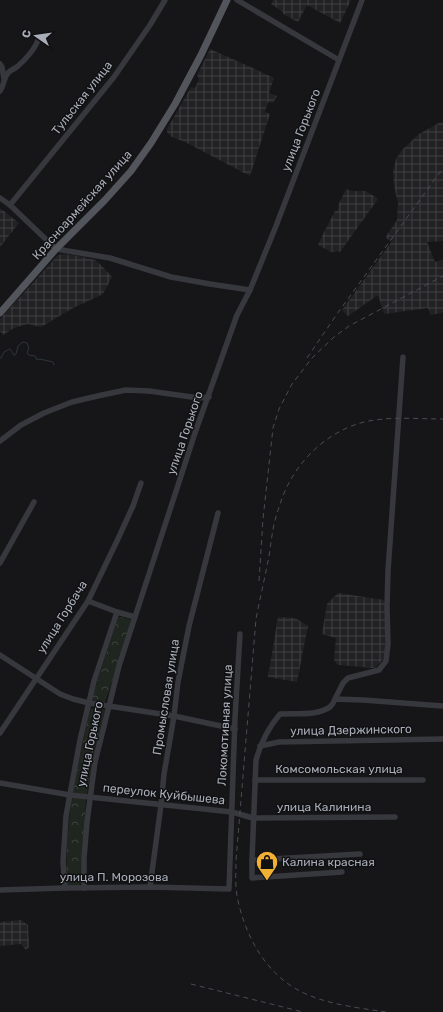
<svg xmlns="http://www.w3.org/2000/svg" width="443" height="1012" font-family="Rubik,sans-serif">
	<defs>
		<pattern id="industrial-grid" width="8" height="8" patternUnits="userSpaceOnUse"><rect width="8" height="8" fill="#222225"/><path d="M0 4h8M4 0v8" fill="none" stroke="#3f3f43"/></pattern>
		<pattern id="forest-crowns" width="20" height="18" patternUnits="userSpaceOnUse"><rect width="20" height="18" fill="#1e261f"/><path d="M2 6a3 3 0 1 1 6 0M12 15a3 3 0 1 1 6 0" fill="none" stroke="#3c433d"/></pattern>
	</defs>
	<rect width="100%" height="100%" fill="#161618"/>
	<g fill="url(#industrial-grid)">
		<polygon points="273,0 351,0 340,23 307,5 298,22 283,14 283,12 271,4"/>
		<polygon points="210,49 255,69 274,78 269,93 277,96 273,103 268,102 265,112 270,114 250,176 185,142 172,137 167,132 167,129 191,87 195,88 199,79 197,75"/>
		<polygon points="443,122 443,241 427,242 435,262 443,260 443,311 441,313 430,315 428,308 384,314 378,295 348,316 342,310 392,241 385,238 397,220 398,203 394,186 393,171 396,159 402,150 419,134 439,123"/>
		<polygon points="346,189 352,191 366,191 378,199 340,252 338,251 331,252 318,245 320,240 335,211 337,211 339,207 338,206"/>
		<polygon points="0,208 19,223 0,247"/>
		<polygon points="63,254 79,256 95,260 102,266 112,277 103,294 84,303 73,308 41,327 35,326 28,324 14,328 3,335 0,331 0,319 58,255"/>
		<polygon points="338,593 384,600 385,605 385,657 377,666 374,668 338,665 334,660 336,638 322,634 327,604"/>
		<polygon points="278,617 295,618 308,626 297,682 268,677"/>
		<polygon points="21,920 28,925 29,947 26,950 21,944 0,946 0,922"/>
	</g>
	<g fill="url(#forest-crowns)">
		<path d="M118,617H121L133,620L105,702C101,704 98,703 94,701L92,698Z"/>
		<polygon points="90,708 105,710 99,734 87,794 85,795 75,794 73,791"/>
		<polygon points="74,797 85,799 86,801 81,883 78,886 68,886 66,884 67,842 71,801"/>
	</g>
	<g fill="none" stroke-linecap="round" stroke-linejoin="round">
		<polyline stroke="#2c353c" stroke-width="1" points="0,358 1,358 4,352 10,349 14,355 16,354 18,346 23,342 27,343 29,348 27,353 29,355 35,356 37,360 40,359 53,362 54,365"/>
		<g stroke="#37383d" stroke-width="5.5">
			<polyline points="237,0 339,60"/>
			<polyline points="0,64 2,67 4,79"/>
			<path d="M0,91C4,86 3,79 8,73C10,70 15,69 18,66C25,60 35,49 38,40"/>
			<polyline points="0,198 10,205 56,249 110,258 171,277 210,284 250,290"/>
			<polyline points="10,205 114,77 150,25 165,0"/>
			<polyline points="0,441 21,425 44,413 72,402 102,395 126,390 149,391 199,398 209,397"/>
			<polyline points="0,563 34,502"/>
			<polyline points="88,601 117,612 135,617"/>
			<polyline points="0,655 60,694 73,699 89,703 174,716 235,729"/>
			<polyline points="335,699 343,683 348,678 379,670 386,661 388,644 387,607 388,571 403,357"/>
			<polyline points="0,733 88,601 117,541 133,506 141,483"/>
			<polyline points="260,746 279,742 443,739"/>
			<polyline points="255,780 423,780"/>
			<polyline points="0,783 70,795 232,812 253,818 395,817"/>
			<polyline points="252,860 360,854"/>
			<path d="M342,872L252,878V860L256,760C261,742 268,728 280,714C294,713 318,716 330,707C332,705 334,702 335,699L363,700L443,706"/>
			<polyline points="150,887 161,805 164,774 174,716 178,682 189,626 218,513"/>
			<polyline points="65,888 63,862 66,816 80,740 94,681 117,612"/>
			<polyline points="84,888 84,858 87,822 95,762 119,666 196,430 237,315 250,290 276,226 362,0"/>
			<polyline points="0,890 65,888 150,887 229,889 235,718 240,634"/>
		</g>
		<polyline stroke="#53555c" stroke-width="7" points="0,313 56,249 105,200 131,171 151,143 175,104 201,55 227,0"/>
		<g stroke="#4a4c52" stroke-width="1" stroke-dasharray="5 4" stroke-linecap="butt">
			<polyline points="307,358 337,314 443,168"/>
			<polyline points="259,581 263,519 273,428 279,409 292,384 312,358 334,337 349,326 443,276"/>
			<polyline points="191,984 303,1012"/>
			<path d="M386,1012C360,1008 331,1005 306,994C267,977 245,937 237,896C235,884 236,872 236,860L256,619C260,598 265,577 269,556C271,544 272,532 275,520C279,507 283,493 290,481C306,452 333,430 364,422C390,416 417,419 443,419"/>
		</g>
	</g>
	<defs>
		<g id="shop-pin" transform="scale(1.15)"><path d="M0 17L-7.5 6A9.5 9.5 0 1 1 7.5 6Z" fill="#f2b134" stroke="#111113"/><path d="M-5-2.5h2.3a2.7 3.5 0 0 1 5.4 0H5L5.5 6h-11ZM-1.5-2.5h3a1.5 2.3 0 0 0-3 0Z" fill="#111"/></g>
	</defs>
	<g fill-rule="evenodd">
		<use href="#shop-pin" x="267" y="862"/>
	</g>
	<g text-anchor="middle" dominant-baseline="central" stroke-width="3" stroke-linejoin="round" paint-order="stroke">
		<g font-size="12" fill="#a8adb8" stroke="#111113">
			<text transform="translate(82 98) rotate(-52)">Тульская улица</text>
			<text transform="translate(301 130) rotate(-69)">улица Горького</text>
			<text transform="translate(82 205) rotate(-48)">Красноармейская улица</text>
			<text transform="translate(185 433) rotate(-71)">улица Горького</text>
			<text transform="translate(62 617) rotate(-58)">улица Горбача</text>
			<text transform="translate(166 697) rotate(-81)">Промысловая улица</text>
			<text transform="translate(225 725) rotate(-87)">Локомотивная улица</text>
			<text transform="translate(351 730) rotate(-1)">улица Дзержинского</text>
			<text transform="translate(90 744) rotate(-78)">улица Горького</text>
			<text x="339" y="769">Комсомольская улица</text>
			<text transform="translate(164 794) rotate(6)">переулок Куйбышева</text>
			<text x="324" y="807">улица Калинина</text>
			<text x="114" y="877">улица П. Морозова</text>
		</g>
		<g font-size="12" fill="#a8adb8" stroke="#111113" text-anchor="start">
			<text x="282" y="862">Калина красная</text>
		</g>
	</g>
	<g transform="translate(36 36) rotate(283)" stroke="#111113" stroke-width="3" paint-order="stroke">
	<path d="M0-3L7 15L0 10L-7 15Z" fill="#a8adb8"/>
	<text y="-6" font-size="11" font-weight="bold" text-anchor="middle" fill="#a8adb8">С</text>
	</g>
</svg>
